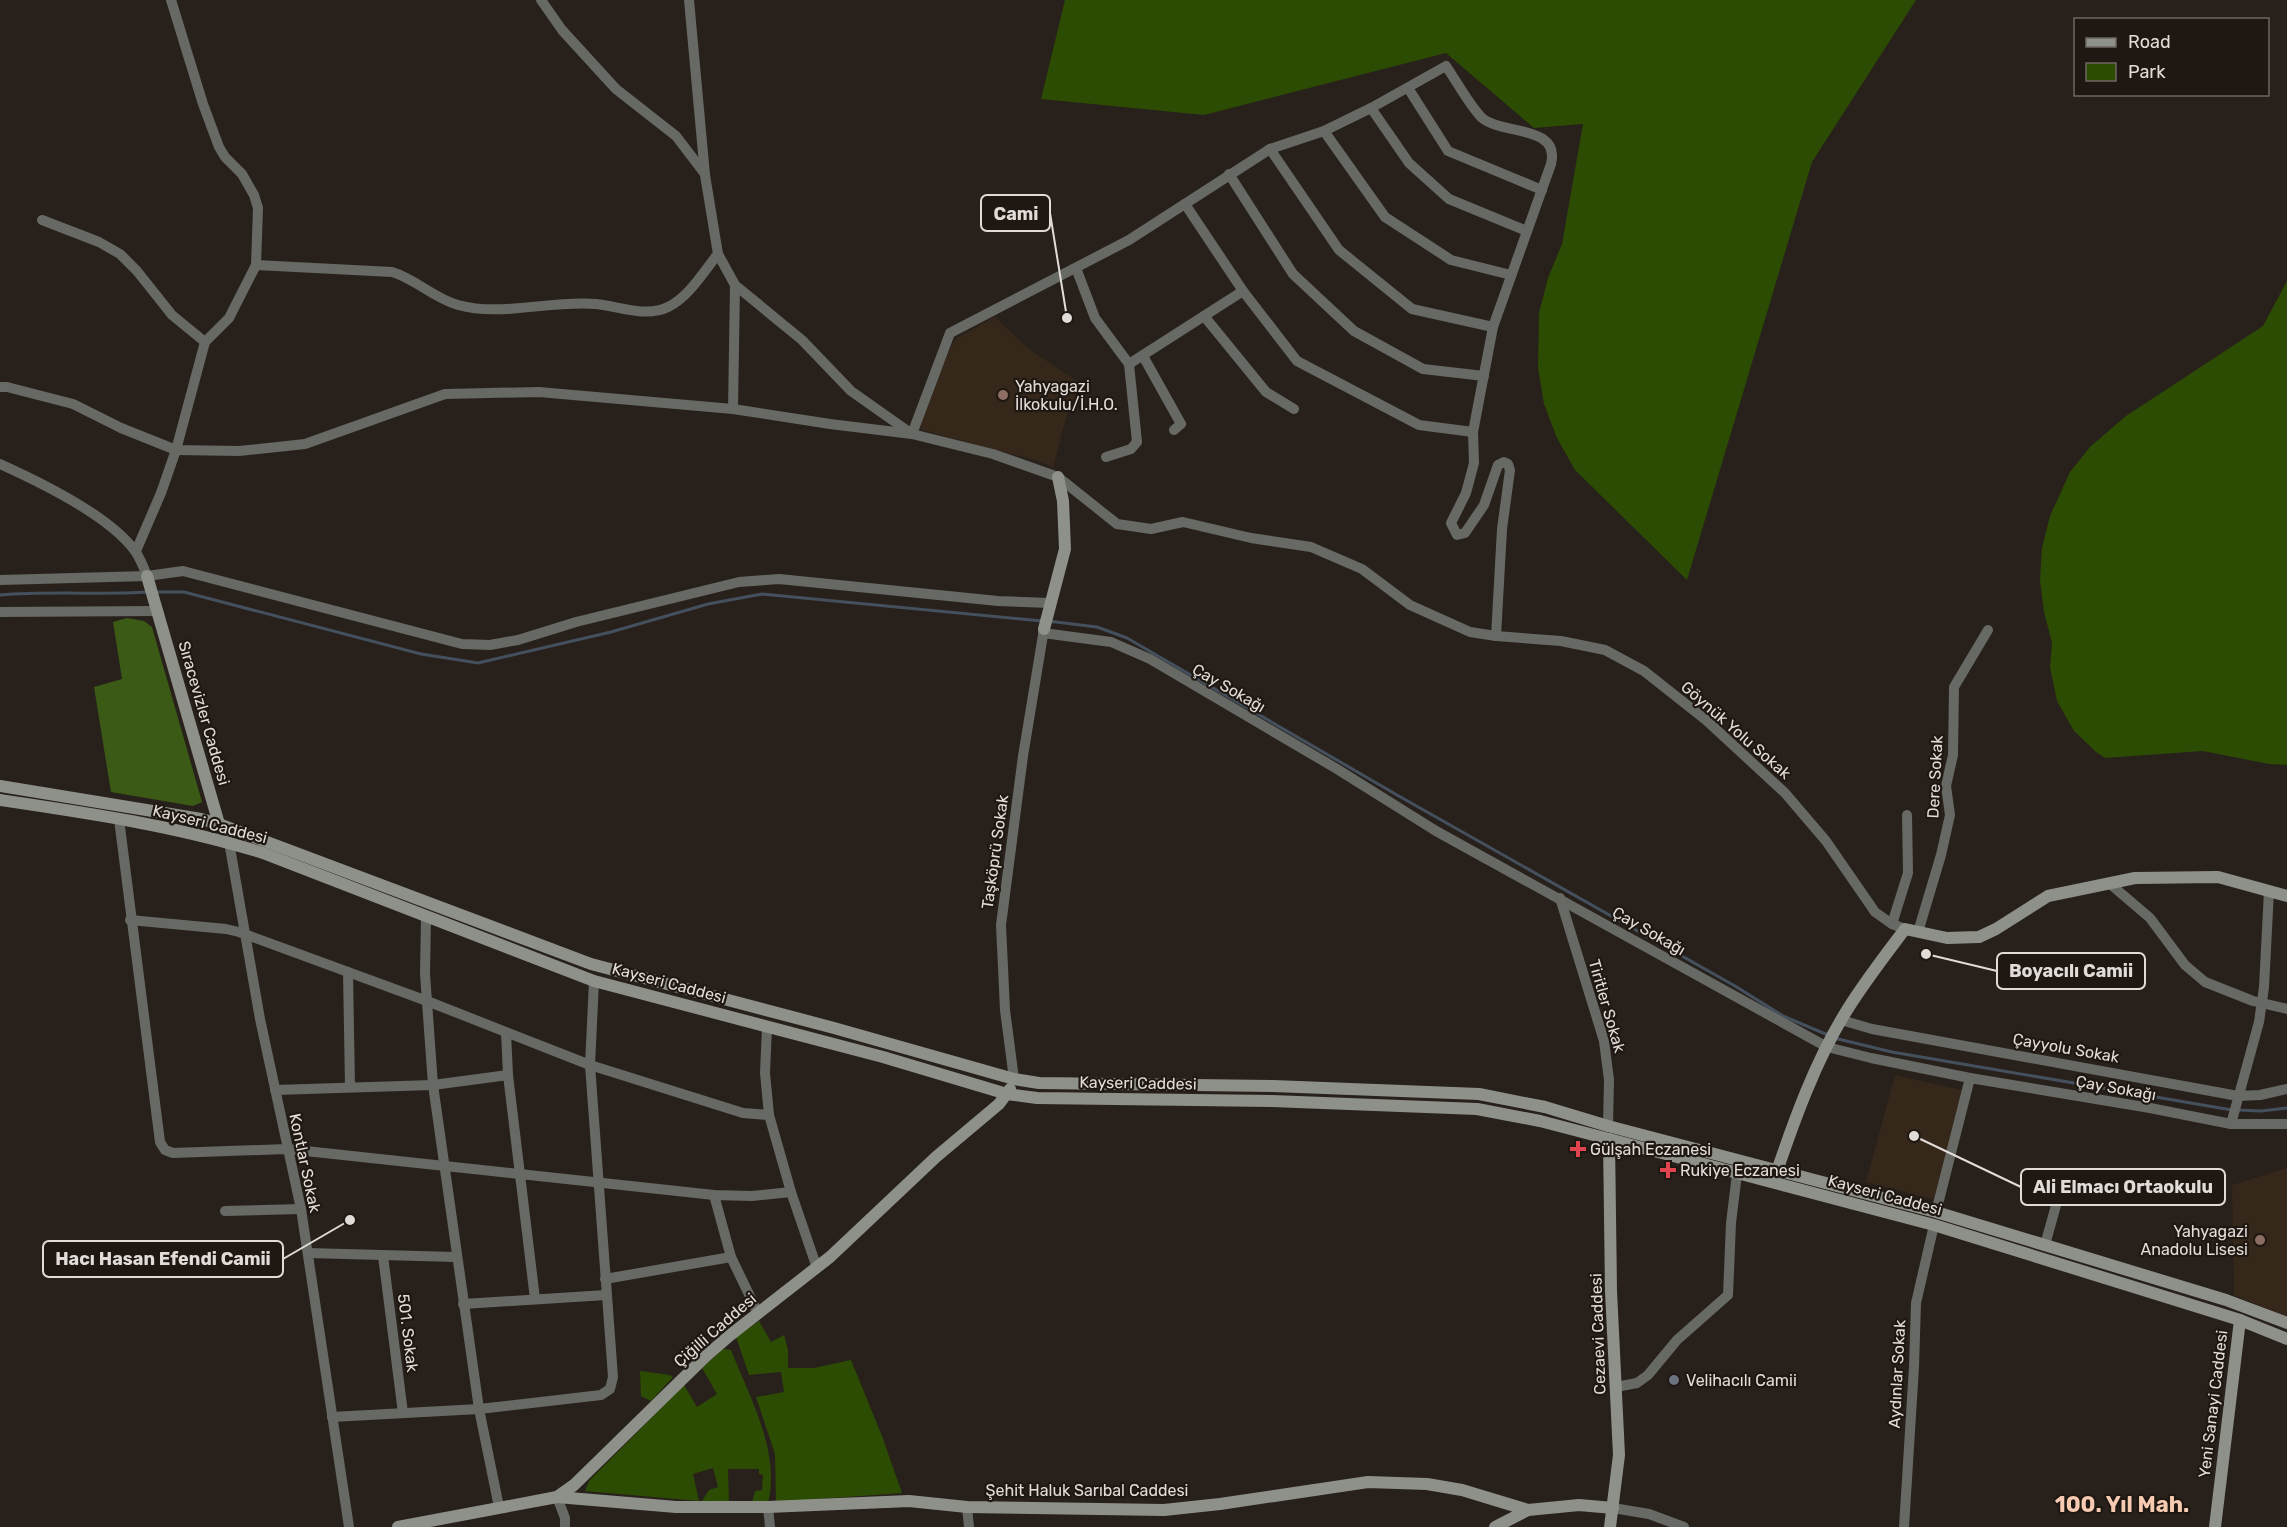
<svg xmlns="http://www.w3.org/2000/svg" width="2287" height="1527" font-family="Rubik,sans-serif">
	<rect width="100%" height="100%" fill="#28211b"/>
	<g fill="#35271a">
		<polygon points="995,317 1029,349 1083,385 1069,406 1053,468 1042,462 922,430 919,418 955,339"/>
		<polygon points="1895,1075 1962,1090 1935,1200 1866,1182"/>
		<polygon points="2287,1168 2287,1317 2234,1295 2232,1185"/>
	</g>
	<g fill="#2c4b03">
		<polygon points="1065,0 1916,0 1812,162 1687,580 1575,470 1557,438 1544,404 1538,368 1539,313 1548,278 1562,244 1583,124 1534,128 1446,53 1204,115 1041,99"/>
		<polygon points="2287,281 2287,765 2269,764 2203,751 2105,758 2096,752 2074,731 2057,701 2050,667 2052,643 2044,612 2040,580 2042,548 2050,516 2070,472 2090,447 2126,416 2263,326"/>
		<polygon points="759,1321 771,1342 784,1335 788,1350 788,1368 814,1368 851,1360 882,1436 902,1493 776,1502 775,1454 756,1397 784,1392 781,1372 749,1375 736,1337"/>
		<path d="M723,1349L731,1350C749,1396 781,1452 768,1503H752L755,1491L762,1490L763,1475L759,1474V1469H728L729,1502L702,1501L709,1490L718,1487L713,1468L693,1474L699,1501L585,1491L589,1481L684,1385L697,1407L717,1394L702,1368Z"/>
		<polygon points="640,1371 670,1375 673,1377 651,1401 641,1396"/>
	</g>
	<polygon fill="#3a5a16" points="127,618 144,621 152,627 202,802 193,806 111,792 94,687 122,679 113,622"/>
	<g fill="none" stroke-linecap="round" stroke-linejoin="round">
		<g stroke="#44505d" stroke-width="3">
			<polyline points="155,592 184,592 421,654 478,663 611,632 708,604 762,594 1042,621"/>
			<path d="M0,595C50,591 99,595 148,592"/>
			<polyline points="1048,621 1097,627 1127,638 1397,795 1735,986 1783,1016 1828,1035"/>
			<polyline points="1834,1038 1892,1052 2232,1110"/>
			<polyline points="2238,1110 2261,1111 2287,1108"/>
		</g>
		<g stroke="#676965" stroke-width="10">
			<polyline points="541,0 562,30 616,89 676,136 705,174"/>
			<path d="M689,0L705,175L718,254L735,285L802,340L851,391L912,434L950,333L1129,240L1270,149L1324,131L1371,108L1446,66C1457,82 1468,103 1481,117C1499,135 1561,124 1551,164L1493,327L1473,432L1474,463L1466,493L1451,523L1457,535L1465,533L1484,505L1498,465L1504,462L1508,464L1510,470L1502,529L1496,636"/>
			<polyline points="1408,88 1448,151 1542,190"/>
			<polyline points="1371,108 1409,163 1449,199 1527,231"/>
			<polyline points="1324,131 1385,217 1451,260 1511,275"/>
			<polyline points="1270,149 1339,250 1412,309 1493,327"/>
			<polyline points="1229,174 1293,274 1354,331 1423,369 1484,376"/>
			<polyline points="1185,204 1243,291 1297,361 1419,425 1473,432"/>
			<polyline points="42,220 99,242 120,254 137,271 172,315 205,342"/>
			<path d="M256,265L392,272C416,279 433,298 458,305C502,317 550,300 596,304C619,306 646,318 668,307C689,297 704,271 718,254"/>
			<polyline points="1076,268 1095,318 1129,364 1243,291"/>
			<polyline points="1204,316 1266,392 1294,409"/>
			<polyline points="1143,356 1181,424 1174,430"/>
			<polyline points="0,387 7,387 73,404 121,428 176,450 239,451 305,444 445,394 539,392 733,409 830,424 912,434 993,454 1058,477 1117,524 1151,529 1183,522 1251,538 1311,547 1362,569 1410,605 1470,632 1496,636 1561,641 1605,650 1644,671 1706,720 1785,793 1826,841 1875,912 1892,924 1905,929"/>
			<polyline points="733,409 735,285"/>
			<polyline points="1106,457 1131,449 1137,442 1129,364"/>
			<path d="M0,464C40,482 109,515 135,551C140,558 144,568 147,576"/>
			<polyline points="136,551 161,493 176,450 205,342 229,318 256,265 258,208 254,195 242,174 225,157 219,147 203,104 171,0"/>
			<polyline points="0,580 147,576 183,571 462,644 490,645 518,640 576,622 739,582 779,579 998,601 1050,603"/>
			<polyline points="0,612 158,611"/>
			<polyline points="1043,633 1111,642 1150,659 1337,769 1436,831 1827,1047 1871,1058 1970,1078 2150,1108 2231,1124 2287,1124"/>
			<polyline points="119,819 160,1142 165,1150 173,1153 287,1149 714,1195 752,1196 791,1192"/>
			<polyline points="219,824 229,842 260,1019 301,1209 349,1527"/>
			<polyline points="2109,883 2150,918 2185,965 2205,982 2253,1001 2287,1009"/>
			<polyline points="1560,898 1604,1041 1609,1080 1608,1126"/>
			<polyline points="426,916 425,974 433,1085 479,1409 499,1507"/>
			<polyline points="130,920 226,929 239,932 427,1001 590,1065 743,1113 769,1115"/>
			<polyline points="1892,924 1908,873 1907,815"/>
			<polyline points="1918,932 1941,855 1950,815 1946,786 1953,755 1954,687 1988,630"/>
			<polyline points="348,972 350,1087"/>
			<polyline points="1841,1020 1872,1029 2238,1096 2260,1095 2287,1089"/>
			<polyline points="767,1027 765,1073 769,1115 791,1192 817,1268"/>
			<polyline points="506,1033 508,1075 535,1299"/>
			<polyline points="1014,1079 1005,1010 1001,925 1023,756 1044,629"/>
			<polyline points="275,1090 433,1085 508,1075"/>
			<polyline points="2231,1124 2259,1022 2264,987 2269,891"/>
			<polyline points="714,1195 731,1257 758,1313"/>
			<polyline points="225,1211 301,1209"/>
			<polyline points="1936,1212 1970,1078"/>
			<polyline points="2045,1245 2063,1180"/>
			<polyline points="308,1253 456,1257"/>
			<polyline points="383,1256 403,1413"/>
			<polyline points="605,1279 731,1257"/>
			<polyline points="463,1304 606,1295"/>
			<polyline points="1616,1387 1637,1383 1648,1375 1677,1340 1728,1295 1731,1223 1737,1174"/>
			<polyline points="332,1417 479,1409 601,1395 610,1389 613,1377 590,1065 594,981"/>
			<polyline points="557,1497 565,1518 565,1527"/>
			<polyline points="768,1507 770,1527"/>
			<polyline points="967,1507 969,1527"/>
			<polyline points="1613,1508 1649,1514 1684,1527"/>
			<polyline points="1904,1527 1914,1367 1916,1303 1934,1225"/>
		</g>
		<g stroke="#8e918a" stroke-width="12">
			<polyline points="147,576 219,824"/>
			<polyline points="1044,629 1065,549 1063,501 1058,477"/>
			<polyline points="0,786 201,819 219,824 591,964 834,1028 1014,1079 1039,1083 1273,1086 1479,1094 1545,1107 1608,1126 1936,1212 2226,1300 2287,1323"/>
			<path d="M0,800C88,813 177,826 263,853L594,981L883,1057L1007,1094L1037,1098L1272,1101L1477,1109L1540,1121L1609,1139L1934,1225L2240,1320L2287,1339"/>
			<polyline points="1609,1139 1611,1291 1619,1455 1610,1527"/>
			<path d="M1777,1171C1795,1118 1815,1063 1844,1015C1862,985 1884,957 1905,929L1947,938L1979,937L1996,929L2048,896L2135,878L2218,877L2287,896"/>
			<polyline points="557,1497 676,1507 768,1507 909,1501 967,1507 1164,1510 1220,1504 1368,1482 1427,1484 1462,1490 1528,1510 1579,1505 1613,1508"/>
			<polyline points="398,1527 557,1497 574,1485 706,1356 729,1336 830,1257 936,1157 999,1104 1010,1089"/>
			<polyline points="1495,1527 1528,1510"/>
			<polyline points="2215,1527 2240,1320"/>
		</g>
	</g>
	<g fill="#8d6e63" stroke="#1f1812" stroke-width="2">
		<circle cx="1003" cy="395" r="6"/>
		<circle cx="2260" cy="1240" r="6"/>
	</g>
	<g fill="#e0444e" stroke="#1f1812" stroke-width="2">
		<path d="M1575 1140h6v6h6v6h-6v6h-6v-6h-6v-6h6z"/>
		<path d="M1665 1161h6v6h6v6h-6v6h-6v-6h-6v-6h6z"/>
	</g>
	<circle fill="#6b7280" stroke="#1f1812" stroke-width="2" cx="1674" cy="1380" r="6"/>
	<g text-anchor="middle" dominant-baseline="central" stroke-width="4.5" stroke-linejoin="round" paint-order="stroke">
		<g font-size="16" fill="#e2dcd9" stroke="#1f1812" text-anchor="start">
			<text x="1015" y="386">Yahyagazi<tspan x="1015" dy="18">İlkokulu/İ.H.O.</tspan></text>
			<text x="1590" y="1149">Gülşah Eczanesi</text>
			<text x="1680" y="1170">Rukiye Eczanesi</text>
			<text x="2248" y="1231" text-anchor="end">Yahyagazi<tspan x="2248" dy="18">Anadolu Lisesi</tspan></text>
			<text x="1686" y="1380">Velihacılı Camii</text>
		</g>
		<g font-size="16" fill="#e2dcd9" stroke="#1f1812">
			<text transform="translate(1229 688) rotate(30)">Çay Sokağı</text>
			<text transform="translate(204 713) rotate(74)">Sıracevizler Caddesi</text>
			<text transform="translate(1736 730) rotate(41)">Göynük Yolu Sokak</text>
			<text transform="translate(1935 777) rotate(-87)">Dere Sokak</text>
			<text transform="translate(210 824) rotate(14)">Kayseri Caddesi</text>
			<text transform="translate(995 852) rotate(-82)">Taşköprü Sokak</text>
			<text transform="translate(1649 931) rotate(30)">Çay Sokağı</text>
			<text transform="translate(669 983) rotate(15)">Kayseri Caddesi</text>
			<text transform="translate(1607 1006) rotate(74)">Tiritler Sokak</text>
			<text transform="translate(2066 1048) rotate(10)">Çayyolu Sokak</text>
			<text transform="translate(1138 1083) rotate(1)">Kayseri Caddesi</text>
			<text transform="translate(2116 1088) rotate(10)">Çay Sokağı</text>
			<text transform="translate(305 1163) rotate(78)">Kontlar Sokak</text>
			<text transform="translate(1885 1195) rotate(15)">Kayseri Caddesi</text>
			<text transform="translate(715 1330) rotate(-41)">Çiğilli Caddesi</text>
			<text transform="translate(408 1333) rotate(83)">501. Sokak</text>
			<text transform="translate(1598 1334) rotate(-92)">Cezaevi Caddesi</text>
			<text transform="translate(1897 1374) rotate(-87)">Aydınlar Sokak</text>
			<text transform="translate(2213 1404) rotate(-83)">Yeni Sanayi Caddesi</text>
			<text x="1087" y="1490">Şehit Haluk Sarıbal Caddesi</text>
		</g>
		<g font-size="22" font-weight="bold" fill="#f6cbb2" stroke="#1f1812">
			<text x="2122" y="1504">100. Yıl Mah.</text>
		</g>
	</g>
	<path fill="none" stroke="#e2dcd9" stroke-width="2" d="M1067 318L1050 213M1926 954L1997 971M1914 1136L2021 1187M350 1220L283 1259"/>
	<g fill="#e2dcd9" stroke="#1f1812" stroke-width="2">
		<circle cx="1067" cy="318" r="6"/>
		<circle cx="1926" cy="954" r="6"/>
		<circle cx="1914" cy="1136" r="6"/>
		<circle cx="350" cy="1220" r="6"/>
	</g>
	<g fill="#1f1812" stroke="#e2dcd9" stroke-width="2">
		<rect x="981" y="195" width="69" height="36" rx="6"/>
		<rect x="1997" y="953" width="148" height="36" rx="6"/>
		<rect x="2021" y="1169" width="204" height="36" rx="6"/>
		<rect x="43" y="1241" width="240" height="36" rx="6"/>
	</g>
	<g font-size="18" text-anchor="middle" font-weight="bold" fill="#e2dcd9">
		<text x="1016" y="220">Cami</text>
		<text x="2071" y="977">Boyacılı Camii</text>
		<text x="2123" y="1193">Ali Elmacı Ortaokulu</text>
		<text x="163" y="1265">Hacı Hasan Efendi Camii</text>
	</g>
	<rect x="2074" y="18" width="195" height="78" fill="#1f1812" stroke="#6d6662" stroke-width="1.5"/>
	<rect x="2086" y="38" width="30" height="9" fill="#8e918a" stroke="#6d6662" stroke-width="1.5"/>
	<text x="2128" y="48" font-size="18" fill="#e2dcd9">Road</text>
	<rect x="2086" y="63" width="30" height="18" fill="#2c4b03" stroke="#6d6662" stroke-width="1.5"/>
	<text x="2128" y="78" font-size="18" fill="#e2dcd9">Park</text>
</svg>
